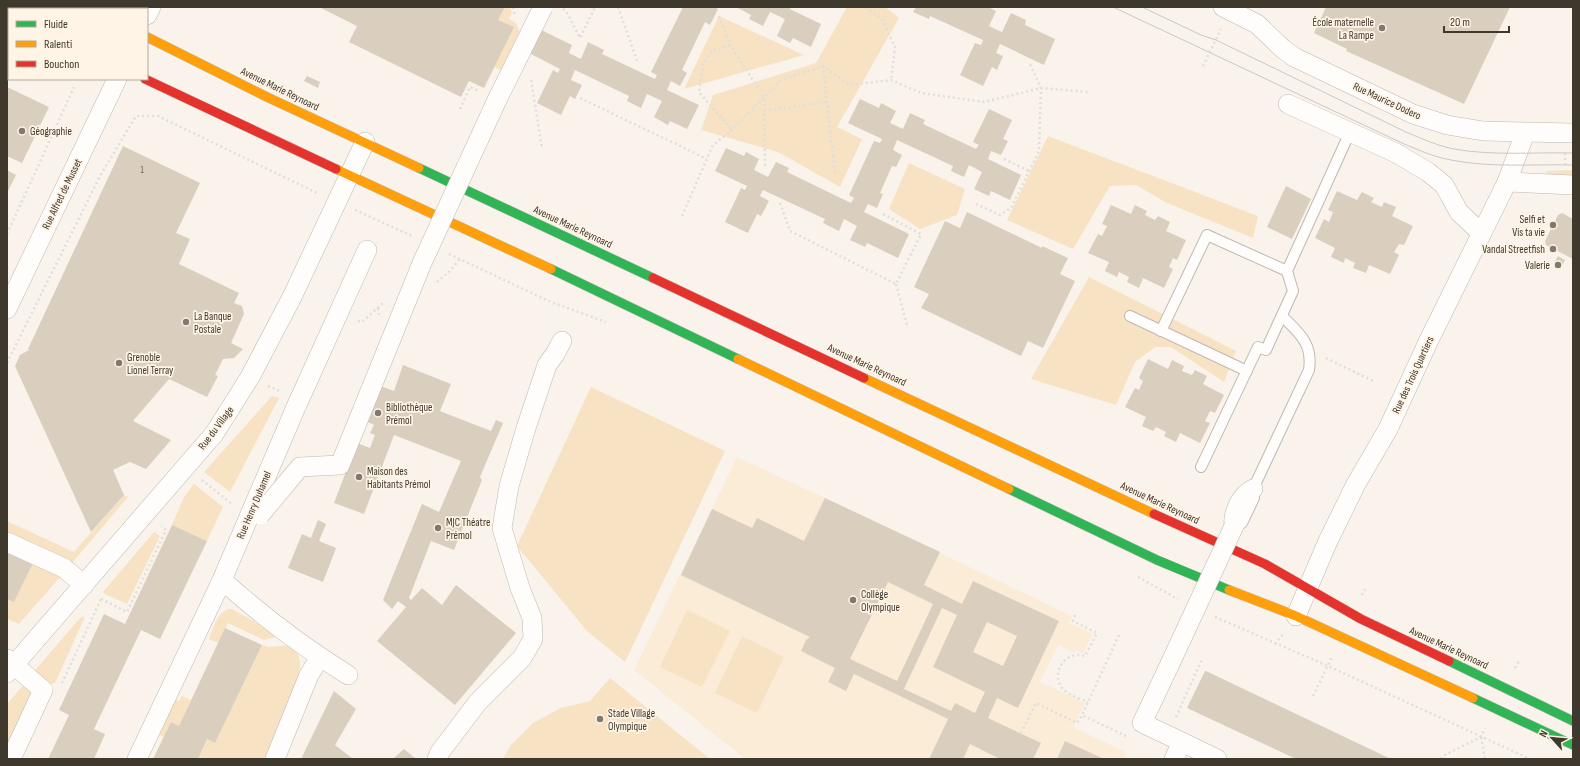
<svg xmlns="http://www.w3.org/2000/svg" width="1580" height="766" font-family="'Sofia Sans Condensed',sans-serif">
	<rect width="100%" height="100%" fill="#f9f3eb"/>
	<polygon fill="#fbecd7" points="737,457 825,498 1072,616 1069,623 1093,634 1083,653 1077,651 1072,652 1058,645 1040,682 1085,703 1073,727 1127,753 1124,759 745,759 634,670"/>
	<g fill="#f7e3c4">
		<polygon points="505,7 510,7 512,13 509,19 516,23 521,36 504,72 494,67 513,27 498,20"/>
		<polygon points="847,7 885,7 899,18 837,127 862,139 840,187 778,152 701,130 713,95 816,63"/>
		<polygon points="719,16 804,55 684,89"/>
		<polygon points="1048,136 1258,216 1253,238 1167,203 1136,185 1110,186 1073,249 1007,220"/>
		<polygon points="909,163 965,189 957,215 920,229 889,209"/>
		<polygon points="1573,170 1573,177 1549,176 1545,171"/>
		<polygon points="1089,277 1236,351 1224,382 1171,347 1155,347 1135,362 1116,405 1031,379"/>
		<polygon points="591,387 725,451 625,662 587,631 517,546"/>
		<polygon points="272,396 279,398 230,492 204,472"/>
		<polygon points="194,484 223,507 207,541 172,525 184,497"/>
		<polygon points="124,495 128,497 72,563 7,532 7,521 74,552"/>
		<polygon points="154,532 160,536 127,604 105,594 103,592"/>
		<polygon points="33,563 61,576 19,624 7,619 7,599 14,602"/>
		<path d="M228,609H232L280,636L264,640L228,623L218,643L209,639C213,629 217,613 228,609Z"/>
		<polygon points="687,610 730,631 702,687 660,667"/>
		<polygon points="84,616 84,619 55,683 46,685 32,674 80,618"/>
		<polygon points="742,636 784,657 757,713 715,693"/>
		<path d="M262,645L268,647L292,645C296,651 299,655 300,662C302,679 274,742 264,759H198L207,739L215,743Z"/>
		<polygon points="610,678 710,759 503,759 510,746 533,723 561,708 590,701"/>
		<polygon points="27,681 39,692 7,759 7,704"/>
		<polygon points="182,696 191,700 179,726 171,722 164,737 155,733 171,698 179,701"/>
	</g>
	<g fill="#dacfbe" fill-rule="evenodd">
		<polygon points="319,7 505,7 498,20 514,27 484,88 469,81 461,97 349,42 357,26"/>
		<polygon points="683,7 714,7 718,9 710,25 705,22 682,70 687,73 680,86 671,81 667,90 699,105 687,129 670,121 668,125 654,117 662,101 647,94 641,108 627,101 629,96 575,70 571,80 582,85 575,99 570,96 561,115 537,103 553,70 558,73 560,69 527,52 539,29 572,45 569,53 581,59 588,42 604,50 602,54 655,79 657,75 651,72"/>
		<polygon points="736,7 791,7 790,9 821,24 811,47 793,38 790,43 777,36 785,19 770,12 763,26 749,19 751,15"/>
		<polygon points="916,7 988,7 996,11 989,26 1002,32 1011,13 1026,20 1025,25 1055,39 1044,65 1000,44 996,53 1003,56 997,70 992,67 983,86 960,75 975,43 981,45 983,40 930,16 929,19 913,12"/>
		<polygon points="1326,7 1510,7 1464,104 1346,51 1347,49 1314,33"/>
		<polygon points="307,76 320,82 318,88 304,81"/>
		<polygon points="7,87 49,107 22,163 7,156"/>
		<polygon points="860,99 879,108 881,103 896,111 890,123 903,129 910,113 925,120 923,124 976,149 979,145 973,142 989,109 1012,120 1003,139 1008,141 1001,155 991,151 988,159 1021,175 1010,200 991,191 989,196 974,189 982,172 969,165 964,177 951,171 953,166 897,140 893,150 902,155 896,167 892,166 880,193 883,194 877,208 868,204 864,212 909,234 898,258 867,243 865,247 850,240 857,226 844,219 839,231 823,223 825,219 763,190 760,196 769,201 761,216 757,214 748,233 725,222 741,188 745,190 747,186 715,171 726,148 744,156 746,152 759,159 754,170 768,177 776,162 789,168 787,172 851,203 854,198 849,195 874,141 880,143 882,139 848,123"/>
		<polygon points="123,146 200,183 176,233 190,239 179,264 239,293 234,303 242,306 244,314 231,343 243,349 234,358 223,359 215,375 218,376 207,397 169,379 133,421 171,440 146,469 130,462 113,470 124,495 91,532 15,366 20,355 29,350 28,349"/>
		<polygon points="7,170 16,175 7,193"/>
		<polygon points="1286,186 1311,199 1292,239 1267,227"/>
		<polygon points="1337,191 1357,200 1362,192 1374,198 1371,202 1382,207 1384,202 1396,207 1392,216 1413,226 1404,245 1399,244 1394,252 1399,255 1390,274 1369,265 1366,273 1353,268 1355,263 1345,258 1344,263 1331,257 1335,248 1315,238 1324,219 1329,222 1333,212 1328,210"/>
		<polygon points="1111,205 1131,214 1135,205 1147,211 1145,215 1155,220 1158,216 1170,222 1166,231 1186,240 1177,260 1173,258 1169,267 1173,269 1164,288 1143,278 1139,288 1127,282 1129,277 1119,272 1117,277 1105,271 1109,262 1088,253 1098,234 1102,236 1107,226 1102,224"/>
		<polygon points="967,212 1042,248 1042,246 1068,258 1060,274 1075,281 1043,348 1028,341 1021,356 921,308 929,294 914,287 945,221 960,228"/>
		<polygon points="1562,213 1573,219 1573,259 1546,245 1545,241 1558,215"/>
		<polygon points="1558,256 1565,260 1562,266 1554,263"/>
		<polygon points="1148,359 1168,369 1172,360 1184,366 1182,371 1192,375 1195,370 1207,376 1203,384 1224,395 1215,413 1210,411 1205,421 1210,423 1200,443 1180,433 1176,442 1164,436 1166,432 1156,427 1153,431 1142,426 1146,417 1125,407 1135,388 1139,390 1143,381 1139,378"/>
		<polygon points="403,365 451,384 440,411 491,431 496,420 503,423 480,477 482,480 454,550 431,541 409,598 411,600 422,588 442,605 456,585 516,633 455,705 377,641 406,607 398,601 392,609 383,600 422,504 439,512 461,461 394,435 364,514 334,503 357,443 370,448 375,435 370,433 374,425 364,420 378,385 394,391"/>
		<path d="M825,498L940,552L924,585L962,604L973,581L1059,621L1018,708L997,698L988,718L1041,743L1033,759H1000L970,744L963,759H929L948,719L854,674L846,691L828,682L835,668L801,651L806,640L810,637L681,575L712,509L752,528L757,518L804,541ZM888,582L933,604L897,681L850,659ZM942,608L957,615L933,667L985,692L975,713L955,703L951,711L904,689ZM987,622L1017,636L1003,666L973,652Z"/>
		<polygon points="318,520 326,524 319,541 336,548 323,582 288,568 302,534 311,538"/>
		<polygon points="172,525 207,541 160,639 141,630 94,729 105,734 94,759 48,759 69,715 59,710 104,614 125,624"/>
		<polygon points="7,550 33,563 14,602 7,599"/>
		<polygon points="225,628 262,645 215,743 207,739 198,759 153,759 171,722 179,726"/>
		<polygon points="1205,671 1206,671 1391,759 1296,759 1187,708"/>
		<polygon points="334,691 356,709 335,745 353,759 301,759"/>
		<polygon points="1065,741 1104,759 1057,759"/>
		<polygon points="404,749 416,759 393,759"/>
	</g>
	<g fill="none" stroke-linecap="round" stroke-linejoin="round">
		<g stroke="#beb8b0" stroke-width="12">
			<g id="lane">
				<polyline points="1130,316 1247,371"/>
				<polyline points="1161,331 1207,235 1287,271"/>
				<polyline points="1201,467 1258,347 1266,350 1293,291 1287,271 1350,132"/>
				<path d="M1234,526L1242,523L1254,498L1253,489L1309,370C1313,343 1299,333 1282,316"/>
			</g>
		</g>
		<g stroke="#beb8b0" stroke-width="20">
			<g id="street">
				<polyline points="1223,7 1257,24 1283,49 1294,57 1413,114 1447,125 1483,131 1573,133"/>
				<polyline points="147,15 151,7"/>
				<polyline points="1288,104 1396,153 1428,172 1444,185 1459,212 1481,233"/>
				<polyline points="1507,182 1573,185"/>
				<polyline points="7,309 117,79"/>
				<path d="M1234,526C1232,513 1241,495 1253,489"/>
				<polyline points="7,542 64,568 84,585"/>
				<path d="M222,580C261,615 303,647 348,675"/>
				<polyline points="1296,616 1328,541 1356,484 1388,429 1429,340 1507,182 1525,133"/>
				<polyline points="7,659 43,690 11,759"/>
				<polyline points="1169,666 1142,723 1182,742 1174,759"/>
				<polyline points="7,673 214,434 250,377 292,297 365,142"/>
				<polyline points="1182,742 1217,759"/>
				<polyline points="137,759 222,580 296,407 367,250"/>
				<polyline points="275,759 309,675 320,657"/>
				<polyline points="437,759 440,752 478,702 522,658 533,639 532,618 520,588 502,528 509,486 526,428 547,365 555,354 562,341"/>
			</g>
		</g>
		<g stroke="#beb8b0" stroke-width="10">
			<g id="fast">
				<polyline points="419,168 653,278"/>
				<polyline points="551,269 738,359"/>
				<polyline points="1009,489 1157,560 1229,590"/>
				<polyline points="1449,661 1573,721"/>
				<polyline points="1473,698 1573,745"/>
			</g>
		</g>
		<g stroke="#beb8b0" stroke-width="10">
			<g id="slow">
				<polyline points="83,7 88,9"/>
				<polyline points="147,37 267,97 419,168"/>
				<polyline points="336,169 551,269"/>
				<polyline points="738,359 1009,489"/>
				<polyline points="864,378 1154,514"/>
				<polyline points="1229,590 1296,616 1473,698"/>
			</g>
		</g>
		<g stroke="#beb8b0" stroke-width="10">
			<g id="jam">
				<polyline points="7,11 9,12"/>
				<polyline points="145,79 336,169"/>
				<polyline points="653,278 864,378"/>
				<polyline points="1154,514 1265,564 1361,619 1449,661"/>
			</g>
		</g>
		<g stroke="#e0dedb" stroke-width="2.5" stroke-dasharray="2 3" stroke-linecap="butt">
			<polyline points="513,7 515,16"/>
			<polyline points="618,7 638,63"/>
			<polyline points="866,7 882,19 895,47 891,80"/>
			<polyline points="563,9 566,11 580,38 595,7"/>
			<polyline points="719,16 730,45 764,97 765,168"/>
			<polyline points="730,45 713,50 703,63 699,92 732,130"/>
			<polyline points="823,66 835,174"/>
			<polyline points="1203,66 1221,29"/>
			<polyline points="531,80 542,148"/>
			<polyline points="580,98 707,159"/>
			<polyline points="460,109 470,87 479,91"/>
			<polyline points="764,111 827,102"/>
			<polyline points="1565,153 1565,164"/>
			<polyline points="1004,159 1029,171"/>
			<polyline points="780,203 790,231 896,284 921,234 881,213"/>
			<polyline points="976,204 1000,215 1011,208 1039,151 1041,88 1029,62"/>
			<polyline points="355,210 412,236"/>
			<polyline points="682,216 713,145 732,130 781,80 823,66 850,85 891,80 921,93 984,102 1041,88 1088,92"/>
			<polyline points="7,234 74,87"/>
			<polyline points="449,254 551,302 606,322"/>
			<polyline points="437,282 449,272 460,259"/>
			<polyline points="896,284 907,325"/>
			<polyline points="378,308 379,315"/>
			<polyline points="358,321 362,322 383,303"/>
			<polyline points="1326,358 1375,382"/>
			<polyline points="7,363 100,176 136,116 158,116 319,194"/>
			<polyline points="268,386 280,391"/>
			<polyline points="202,480 232,504"/>
			<polyline points="1138,577 1178,599"/>
			<polyline points="1362,595 1365,589"/>
			<polyline points="101,599 127,612 166,530 162,526"/>
			<path d="M1075,615L1073,621L1097,633L1085,656C1064,649 1048,677 1065,691C1071,696 1081,699 1088,702"/>
			<polyline points="1215,617 1328,666 1530,759"/>
			<polyline points="1119,635 1082,715 1126,736"/>
			<polyline points="1275,644 1283,634"/>
			<polyline points="1515,668 1519,661"/>
			<polyline points="62,683 101,599 99,598"/>
			<polyline points="1313,696 1332,657"/>
			<polyline points="1176,717 1202,659"/>
			<polyline points="1021,733 1036,703 1077,723 1082,715"/>
			<polyline points="1481,737 1485,759"/>
			<polyline points="1441,759 1443,756 1481,737 1485,728"/>
		</g>
		<use href="#lane" stroke="#fefdfc" stroke-width="10"/>
		<use href="#street" stroke="#fefdfc" stroke-width="19"/>
		<use href="#fast" stroke="#30b455" stroke-width="9"/>
		<use href="#slow" stroke="#ff9f0a" stroke-width="9"/>
		<use href="#jam" stroke="#e5322d" stroke-width="9"/>
		<g stroke="#cac8c6" stroke-width="1">
			<path d="M1113,7L1402,143C1418,150 1434,157 1451,160C1491,168 1532,164 1573,165"/>
			<path d="M1142,7L1201,35L1216,40L1408,133C1423,139 1438,146 1454,149C1493,156 1534,152 1573,153"/>
		</g>
		<g stroke="#beb8b0" stroke-width="20" stroke-linecap="butt">
			<g id="street-bridge">
				<polyline points="260,515 300,467 340,465 422,263 497,100 543,7"/>
				<polyline points="1169,666 1234,526"/>
			</g>
		</g>
		<use href="#street-bridge" stroke="#fefdfc" stroke-width="19"/>
	</g>
	<g fill="#7f7970" stroke="#fff4e5" stroke-width="1.5">
		<circle cx="1382" cy="28" r="4"/>
		<circle cx="22" cy="131" r="4"/>
		<circle cx="1553" cy="225" r="4"/>
		<circle cx="1553" cy="249" r="4"/>
		<circle cx="1558" cy="265" r="4"/>
		<circle cx="186" cy="322" r="4"/>
		<circle cx="119" cy="363" r="4"/>
		<circle cx="378" cy="413" r="4"/>
		<circle cx="359" cy="477" r="4"/>
		<circle cx="438" cy="528" r="4"/>
		<circle cx="853" cy="600" r="4"/>
		<circle cx="600" cy="719" r="4"/>
	</g>
	<g text-anchor="middle" dominant-baseline="central" stroke-width="3.5" stroke-linejoin="round" paint-order="stroke">
		<g font-size="9" fill="#655e51">
			<text x="142" y="170">1</text>
		</g>
		<g font-size="11" fill="#3e382d" stroke="#fff4e5" text-anchor="start">
			<text x="1374" y="22" text-anchor="end">École maternelle<tspan x="1374" dy="13">La Rampe</tspan></text>
			<text x="30" y="131">Géographie</text>
			<text x="1545" y="219" text-anchor="end">Selfi et<tspan x="1545" dy="13">Vis ta vie</tspan></text>
			<text x="1545" y="249" text-anchor="end">Vandal Streetfish</text>
			<text x="1550" y="265" text-anchor="end">Valerie</text>
			<text x="194" y="316">La Banque<tspan x="194" dy="13">Postale</tspan></text>
			<text x="127" y="357">Grenoble<tspan x="127" dy="13">Lionel Terray</tspan></text>
			<text x="386" y="407">Bibliothèque<tspan x="386" dy="13">Prémol</tspan></text>
			<text x="367" y="471">Maison des<tspan x="367" dy="13">Habitants Prémol</tspan></text>
			<text x="446" y="522">MJC Théatre<tspan x="446" dy="13">Prémol</tspan></text>
			<text x="861" y="594">Collège<tspan x="861" dy="13">Olympique</tspan></text>
			<text x="608" y="713">Stade Village<tspan x="608" dy="13">Olympique</tspan></text>
		</g>
		<g font-size="11" fill="#3e382d" stroke="#fff4e5">
			<text transform="translate(280 89) rotate(26)">Avenue Marie Reynoard</text>
			<text transform="translate(1387 101) rotate(25)">Rue Maurice Dodero</text>
			<text transform="translate(62 194) rotate(-64)">Rue Alfred de Musset</text>
			<text transform="translate(573 227) rotate(25)">Avenue Marie Reynoard</text>
			<text transform="translate(867 365) rotate(25)">Avenue Marie Reynoard</text>
			<text transform="translate(1413 375) rotate(-65)">Rue des Trois Quartiers</text>
			<text transform="translate(216 428) rotate(-53)">Rue du Village</text>
			<text transform="translate(1160 503) rotate(25)">Avenue Marie Reynoard</text>
			<text transform="translate(254 505) rotate(-67)">Rue Henry Duhamel</text>
			<text transform="translate(1449 648) rotate(25)">Avenue Marie Reynoard</text>
		</g>
	</g>
	<rect width="1580" height="766" fill="none" stroke="#3e382d" stroke-width="16"/>
	<rect x="8" y="8" width="140" height="72" fill="#fff4e5" stroke="#b2a99b"/>
	<rect x="16" y="21" width="20" height="6" fill="#30b455" stroke="#b2a99b"/>
	<text x="44" y="28" font-size="12" fill="#3e382d">Fluide</text>
	<rect x="16" y="41" width="20" height="6" fill="#ff9f0a" stroke="#b2a99b"/>
	<text x="44" y="48" font-size="12" fill="#3e382d">Ralenti</text>
	<rect x="16" y="61" width="20" height="6" fill="#e5322d" stroke="#b2a99b"/>
	<text x="44" y="68" font-size="12" fill="#3e382d">Bouchon</text>
	<g transform="translate(1552 738) rotate(297)" stroke="#fff4e5" stroke-width="3" paint-order="stroke">
	<path d="M0-3L7 15L0 10L-7 15Z" fill="#3e382d"/>
	<text y="-6" font-size="11" font-weight="bold" text-anchor="middle" fill="#3e382d">N</text>
	</g>
	<path d="M1444 26v6h65v-6" fill="none" stroke="#3e382d" stroke-width="2"/>
	<text x="1450" y="26" font-size="12" fill="#3e382d" stroke="#fff4e5" stroke-width="3" paint-order="stroke">20 m</text>
</svg>
